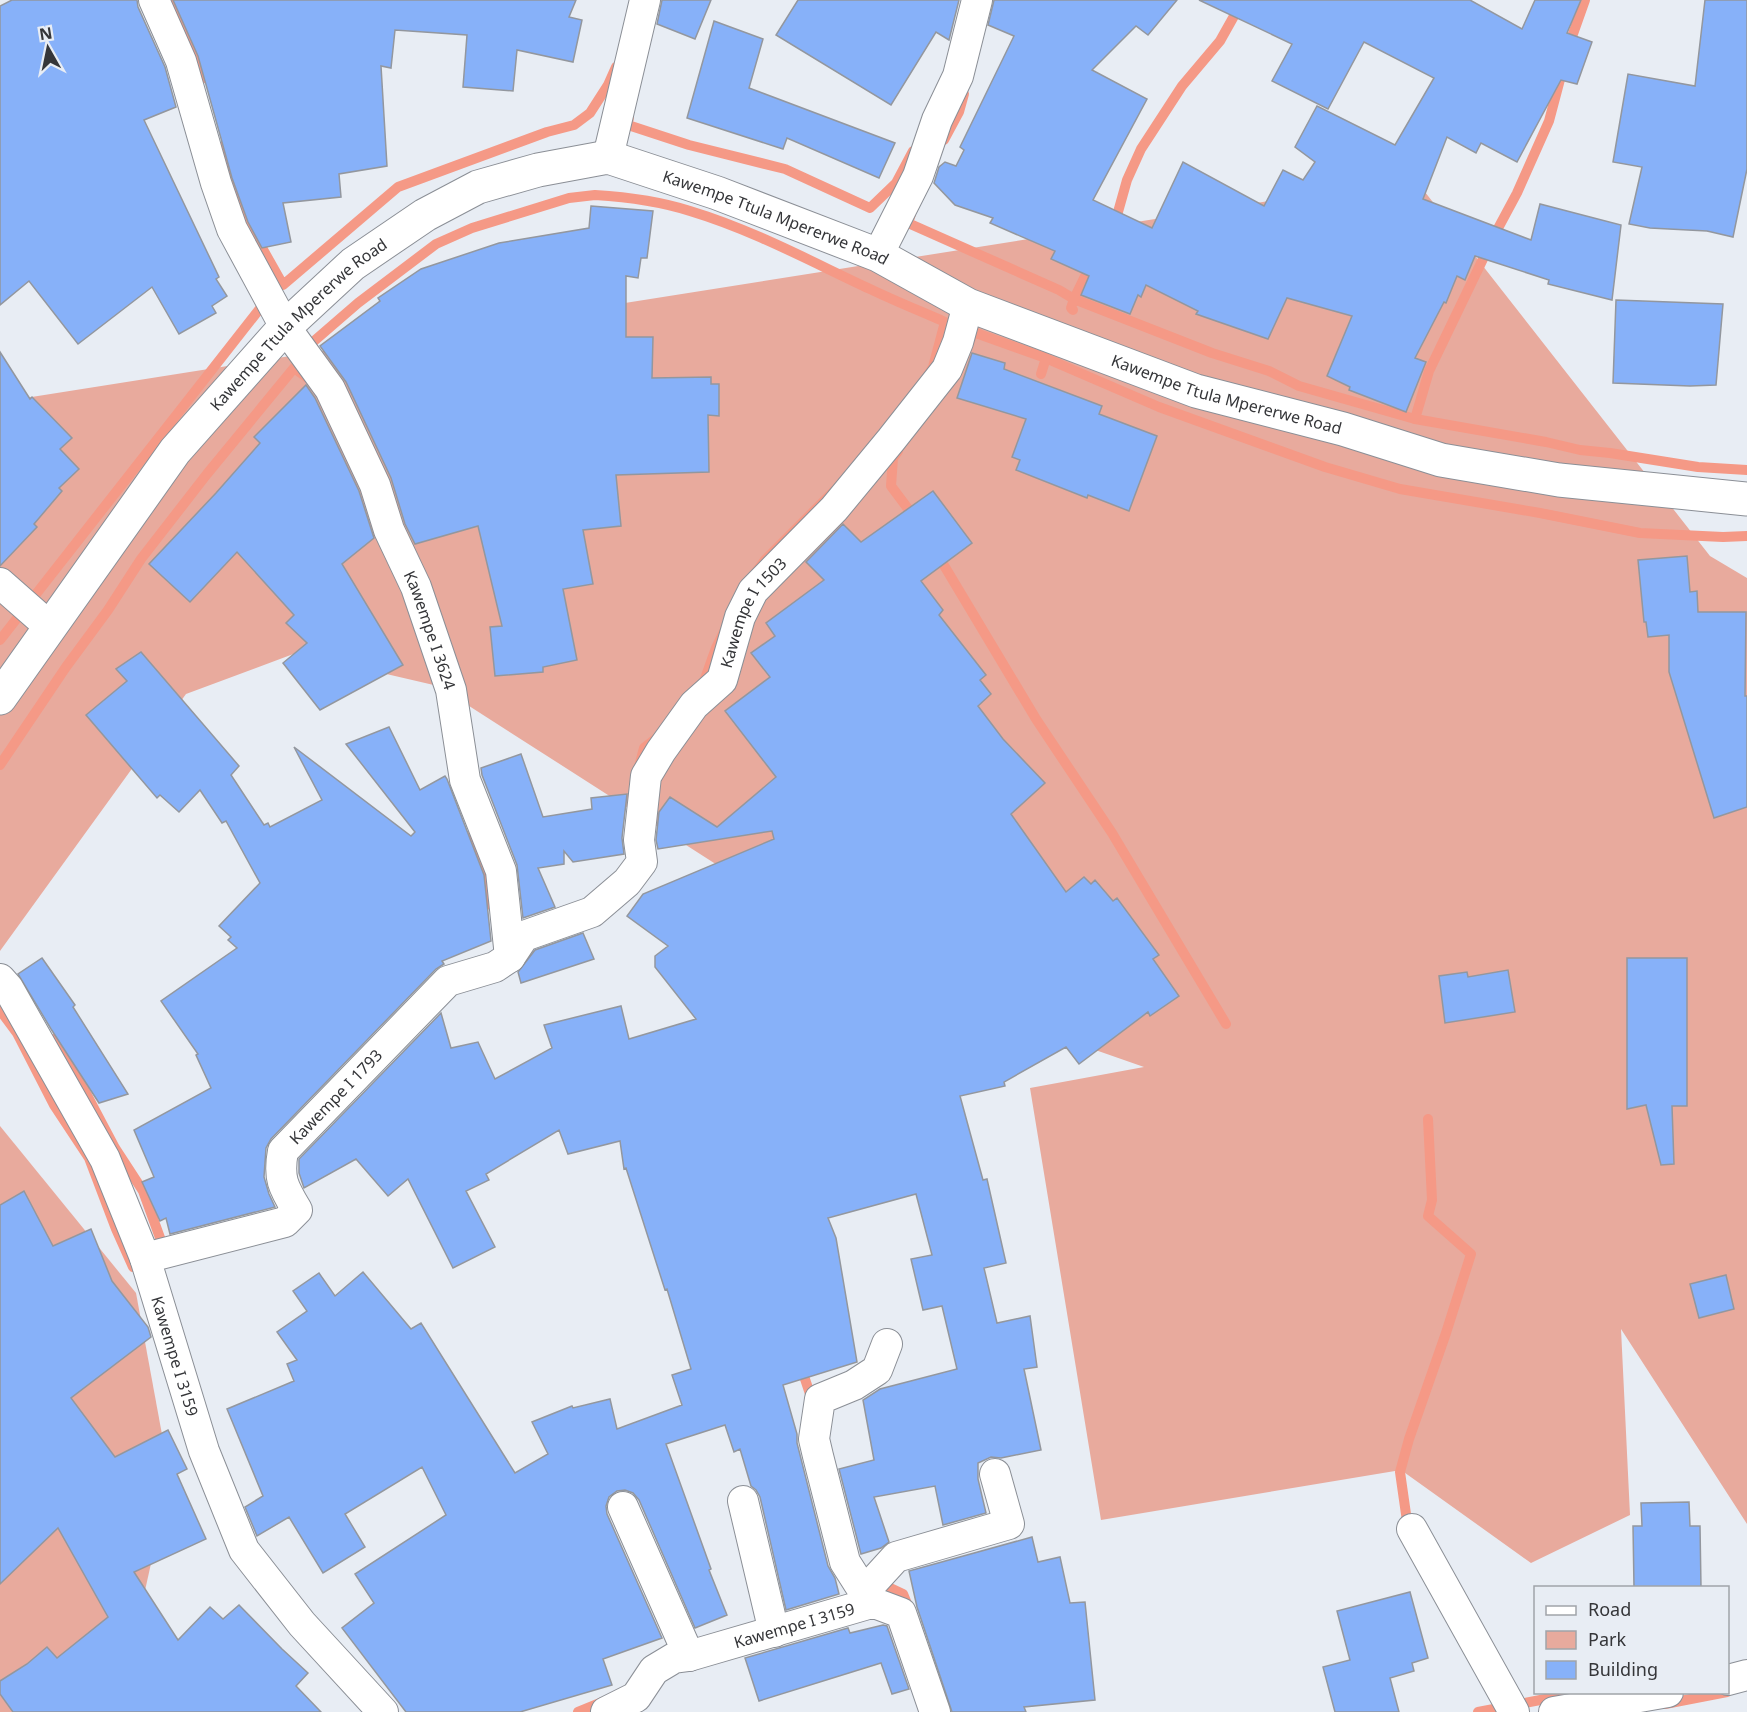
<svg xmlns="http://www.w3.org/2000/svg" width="1747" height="1712" font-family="'Noto Sans',sans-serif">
	<rect width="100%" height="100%" fill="#e8edf4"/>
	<g fill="#e8aa9d">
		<polygon points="1414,178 1710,556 1747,578 1747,1524 1621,1329 1630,1515 1531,1563 1401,1470 1101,1520 1030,1088 1144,1067 898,981 438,686 296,653 186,694 0,951 0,402"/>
		<polygon points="0,1126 136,1293 170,1478 118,1712 0,1712"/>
	</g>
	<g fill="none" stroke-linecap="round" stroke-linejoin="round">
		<g stroke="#f59986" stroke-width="10">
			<polyline points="175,0 198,62 207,79"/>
			<polyline points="1568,48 1585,0"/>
			<polyline points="629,116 628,125 689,145 785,169 870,208 896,183 913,151"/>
			<polyline points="944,140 959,112 964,94"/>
			<polyline points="225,145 228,168 243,214 283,285 398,187 547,132 574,125 590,113 608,85 616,67"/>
			<path d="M595,195C627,197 659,201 690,211C753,230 810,261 870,289C895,301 920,311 945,322L933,367L900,422L866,465L834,491L765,560L748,583L716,648L701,690L676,723L644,748L636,778L635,817L638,859C627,874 600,904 583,911C563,920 539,927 518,929L510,881L468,762L465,712L444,656L428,602L409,562L405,544L391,526L385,509L382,499L386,485L374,458L363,448L344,409L306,348L358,303L436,244L472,228L569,198Z"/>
			<polyline points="911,214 908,223 1059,290 1074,299 1212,353 1269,371 1299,386 1415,419 1546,442 1580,450 1610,453 1698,467 1747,470"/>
			<polyline points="1111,221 1118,212 1127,180 1141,149 1182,86 1220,41 1243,0"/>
			<polyline points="1073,310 1071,308 1074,299 1092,262"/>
			<polyline points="970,341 973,332 1043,357 1159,407 1325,467 1400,489 1540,513 1640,533 1723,537 1747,536"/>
			<polyline points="1041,374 1046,358"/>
			<polyline points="1415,419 1429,371 1495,234 1517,193 1549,121 1562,72"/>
			<polyline points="898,451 893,458 891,486 915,518"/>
			<polyline points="936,552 1036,719 1112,833 1226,1024"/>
			<polyline points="0,640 265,302 262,298"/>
			<polyline points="0,765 66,667 108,610 141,559 207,474 294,368 309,379"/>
			<polyline points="473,834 492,906"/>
			<polyline points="0,1010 17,1033 54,1105 89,1158 116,1229 133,1267"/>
			<polyline points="54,1039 78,1078 115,1148 143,1191 163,1246 168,1245"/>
			<polyline points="801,1367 810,1394 815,1402"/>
			<polyline points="1408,1528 1400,1472 1409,1439 1446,1333 1471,1254 1428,1216 1432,1200 1428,1119"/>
			<polyline points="876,1588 886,1586 903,1594 910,1611"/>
			<polyline points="1665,1704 1727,1692"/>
			<polyline points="578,1712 605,1701"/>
			<polyline points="1478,1712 1561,1696"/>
		</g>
	</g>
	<g fill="#87b1f9" stroke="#93979e" stroke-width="1.5">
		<polygon points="12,0 137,0 138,7 165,67 176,107 144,120 219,277 216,279 227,296 212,306 216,313 179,334 152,287 78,344 29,281 0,305 0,6"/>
		<polygon points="173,0 576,0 569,17 582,20 573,62 517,50 513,91 463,87 467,35 395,30 391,68 381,66 387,166 339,174 341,197 283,203 291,242 262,248 248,222 232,178 198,56"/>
		<polygon points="662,0 711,0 695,39 657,24"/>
		<polygon points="798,0 959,0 949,40 936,32 891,105 776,35"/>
		<polygon points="994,0 1177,0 1148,35 1136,26 1092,70 1147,99 1093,200 1152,228 1183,162 1264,206 1283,170 1303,180 1315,162 1295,147 1317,106 1395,145 1434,78 1364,42 1328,109 1272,81 1292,44 1199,0 1470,0 1522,29 1535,0 1581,0 1567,33 1592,42 1577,84 1561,80 1517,162 1481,143 1476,153 1447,137 1423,199 1531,240 1540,204 1621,225 1612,300 1548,284 1549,280 1475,256 1465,280 1457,276 1446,303 1444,302 1415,358 1426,362 1406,412 1349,390 1350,387 1327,376 1352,316 1287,298 1268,339 1196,314 1198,311 1146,285 1141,297 1138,295 1130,314 1081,295 1089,276 1051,259 1055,251 990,223 993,218 955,205 934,183 939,167 945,162 956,166 964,150 960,147 1014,36 988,25"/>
		<polygon points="1705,0 1747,0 1747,169 1733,237 1707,231 1650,228 1629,224 1642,167 1613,162 1628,74 1695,86"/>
		<polygon points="714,21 763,39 749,88 895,143 879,178 787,138 783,149 687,118"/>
		<polygon points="591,206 653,211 647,258 641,258 638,278 626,276 626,337 653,337 652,378 711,377 711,384 719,384 719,416 708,415 709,472 616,475 621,526 583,530 593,584 563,589 577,660 543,667 543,672 495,676 490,627 502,626 478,526 415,544 405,524 391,478 346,382 320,346 380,301 378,298 421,269 499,243 589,228"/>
		<polygon points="1616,300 1723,304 1716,385 1690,386 1613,383"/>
		<polygon points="0,352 30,399 32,397 72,438 60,449 79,469 59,488 62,491 34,524 37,527 0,566"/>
		<polygon points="972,353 1005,363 1004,369 1102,406 1099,414 1157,436 1129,511 1088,495 1087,498 1016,470 1020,460 1012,457 1026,419 957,398"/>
		<polygon points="306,385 315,398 359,491 374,538 342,564 403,665 320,710 283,663 307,643 286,623 294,615 237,552 190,602 149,564 216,493 260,443 254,437"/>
		<polygon points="933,491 972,543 921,581 943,610 939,615 986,675 980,680 991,694 978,706 1003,739 1045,783 1011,814 1066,892 1084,877 1091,884 1095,880 1113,901 1117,898 1159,955 1153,959 1179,996 1150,1016 1148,1012 1079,1064 1066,1047 1004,1082 1005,1086 960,1096 983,1180 987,1179 1006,1263 984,1268 997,1323 1030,1316 1037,1367 1024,1369 1041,1450 1001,1458 991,1457 978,1463 978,1479 986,1513 943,1525 935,1486 874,1497 889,1542 881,1548 861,1554 839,1469 874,1460 863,1400 880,1389 957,1369 942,1306 923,1310 911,1259 932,1255 916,1194 828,1218 836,1238 857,1362 783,1385 797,1434 797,1443 828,1566 835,1578 839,1594 786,1610 760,1497 756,1490 751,1486 740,1449 734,1452 725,1425 666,1444 711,1569 709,1570 727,1615 695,1628 639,1500 633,1493 625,1490 617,1491 609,1497 606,1506 607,1514 662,1638 603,1659 612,1685 520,1712 406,1712 342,1628 374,1603 355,1574 446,1515 422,1467 345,1514 365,1547 323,1573 289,1517 257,1536 245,1507 263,1496 227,1409 294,1381 287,1364 297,1360 277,1332 307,1311 293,1291 319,1273 335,1296 363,1272 411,1329 421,1323 515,1473 548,1454 532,1422 572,1406 573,1408 610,1399 617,1429 682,1405 672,1375 691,1369 667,1289 665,1290 626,1168 624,1169 620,1141 568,1154 559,1130 486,1174 489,1180 466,1191 495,1247 453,1268 408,1179 388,1196 356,1159 304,1188 299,1173 299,1159 441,1013 451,1048 478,1042 495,1079 552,1048 544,1025 621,1006 629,1039 696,1019 655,967 655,956 668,946 627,916 643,894 774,839 772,831 658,849 656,840 659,812 670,797 717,827 776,777 725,711 770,677 751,653 775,636 766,623 824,580 806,562 843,524 861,542"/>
		<polygon points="1687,556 1690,592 1697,591 1698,612 1746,612 1745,696 1747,696 1747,807 1714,818 1669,672 1669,635 1648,637 1646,622 1644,622 1638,560"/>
		<polygon points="141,652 239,766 231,775 264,825 268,823 270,827 322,800 294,747 411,836 415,832 346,744 389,727 420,790 445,776 447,779 484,875 491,941 442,961 444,964 436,969 271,1139 266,1148 264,1177 269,1194 275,1207 170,1234 166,1218 160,1221 142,1182 154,1177 134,1130 211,1088 196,1055 198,1054 161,1001 237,948 228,940 231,937 219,926 260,883 226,821 222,823 200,790 179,812 160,795 157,798 86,715 127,681 116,669"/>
		<polygon points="521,754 543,817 592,809 591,798 627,794 622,838 624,854 573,862 564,851 564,864 538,868 555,907 523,918 517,865 482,775 481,768"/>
		<polygon points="583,933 594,959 521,983 518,972 535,950"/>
		<polygon points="42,958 75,1005 73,1007 128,1094 99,1103 51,1029 18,974"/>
		<polygon points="1627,958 1687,958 1687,1106 1672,1106 1674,1164 1661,1165 1646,1105 1627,1109"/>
		<polygon points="1508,970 1515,1012 1445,1023 1439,976 1467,972 1468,977"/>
		<polygon points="24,1191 53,1246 91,1229 112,1281 148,1327 151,1337 71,1398 115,1457 168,1430 187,1469 177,1474 206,1539 134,1572 178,1640 210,1607 223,1619 239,1605 282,1649 308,1673 296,1686 321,1712 13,1712 0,1694 0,1681 27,1664 47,1647 57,1658 108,1617 58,1528 0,1584 0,1205"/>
		<polygon points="1726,1275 1734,1309 1699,1318 1690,1284"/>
		<polygon points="1689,1502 1690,1526 1700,1526 1701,1587 1634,1587 1633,1526 1642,1526 1641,1503"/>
		<polygon points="1032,1537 1038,1562 1060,1557 1070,1603 1085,1602 1095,1700 1024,1707 1026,1712 952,1712 917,1607 909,1571"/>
		<polygon points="1410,1592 1428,1658 1412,1663 1414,1671 1390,1678 1399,1712 1335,1712 1323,1667 1350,1660 1337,1611"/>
		<polygon points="883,1625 887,1626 909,1689 892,1694 881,1663 759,1701 745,1658 848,1628 850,1633"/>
	</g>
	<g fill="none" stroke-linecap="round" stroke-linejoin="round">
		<g stroke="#8b8f96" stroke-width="32">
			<g id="minor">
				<path id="s1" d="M154,0L181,61L216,183L232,229L285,327L330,389L375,485L389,530L416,587L451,690L465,780L501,871L510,957"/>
				<polyline points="608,157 645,0"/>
				<polyline points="878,255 918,176 937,120 958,76 977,0"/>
				<polyline points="0,583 50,627"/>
				<path id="s2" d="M0,979L8,988L105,1159L145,1258L204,1451L244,1550L302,1624L383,1712"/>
				<path id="s3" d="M145,1258L285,1222L297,1210C283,1187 278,1178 283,1151L448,981L495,967L510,957L524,936L592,912L627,882L642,862L639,840L646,776L661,751L694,705L722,680L740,617L753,591L834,509L891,440L947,369L958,342L968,305"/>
				<polyline points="743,1501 774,1632"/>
				<polyline points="623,1507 689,1656"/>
				<polyline points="1412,1529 1514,1712"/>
				<polyline points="864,1592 896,1557 1009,1524 995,1474"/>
				<polyline points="868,1604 864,1592 845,1562 818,1456 814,1439 820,1399 854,1385 877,1370 887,1344"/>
				<polyline points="1728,1680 1747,1675"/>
				<path id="s4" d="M606,1712L636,1697L654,1670L674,1658L689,1656L868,1604H877L901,1613L935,1712"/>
				<polyline points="1554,1712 1668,1692"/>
			</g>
		</g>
		<g stroke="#8b8f96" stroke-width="35">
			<g id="tertiary">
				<path id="s5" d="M0,698L175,451L285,327L353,264L425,215L478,187L538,170L608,157L717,193L878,255L968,305L1196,391L1343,429L1441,460L1559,480L1747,499"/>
			</g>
		</g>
		<use href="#minor" stroke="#fff" stroke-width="30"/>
		<use href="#tertiary" stroke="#fff" stroke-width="33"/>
	</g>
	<g text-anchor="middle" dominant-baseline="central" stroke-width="4.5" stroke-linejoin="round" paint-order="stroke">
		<g font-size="16" fill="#353639" stroke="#e8edf4">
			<text stroke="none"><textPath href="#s5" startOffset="1020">Kawempe Ttula Mpererwe Road</textPath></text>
			<text stroke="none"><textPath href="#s5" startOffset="480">Kawempe Ttula Mpererwe Road</textPath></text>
			<text stroke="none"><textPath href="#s5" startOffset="1506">Kawempe Ttula Mpererwe Road</textPath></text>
			<text stroke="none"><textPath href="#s3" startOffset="982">Kawempe I 1503</textPath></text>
			<text stroke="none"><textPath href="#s1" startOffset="692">Kawempe I 3624</textPath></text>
			<text stroke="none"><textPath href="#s3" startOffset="300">Kawempe I 1793</textPath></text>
			<text stroke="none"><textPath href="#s2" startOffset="418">Kawempe I 3159</textPath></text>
			<text stroke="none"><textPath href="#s4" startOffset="214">Kawempe I 3159</textPath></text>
		</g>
	</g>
	<rect x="1534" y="1586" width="195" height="108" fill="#e8edf4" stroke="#a0a4a9" stroke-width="1.5"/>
	<rect x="1546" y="1606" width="30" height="9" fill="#ffffff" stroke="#a0a4a9" stroke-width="1.5"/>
	<text x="1588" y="1616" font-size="18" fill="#353639">Road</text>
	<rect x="1546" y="1631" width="30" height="18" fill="#e8aa9d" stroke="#a0a4a9" stroke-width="1.5"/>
	<text x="1588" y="1646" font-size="18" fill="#353639">Park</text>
	<rect x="1546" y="1661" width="30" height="18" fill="#87b1f9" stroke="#a0a4a9" stroke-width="1.5"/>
	<text x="1588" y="1676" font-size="18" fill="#353639">Building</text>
	<g transform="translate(48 48) rotate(351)" stroke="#e8edf4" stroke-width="4.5" paint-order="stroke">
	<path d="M0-4.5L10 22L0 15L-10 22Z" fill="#353639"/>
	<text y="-9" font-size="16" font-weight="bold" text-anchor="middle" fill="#353639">N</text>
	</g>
</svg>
